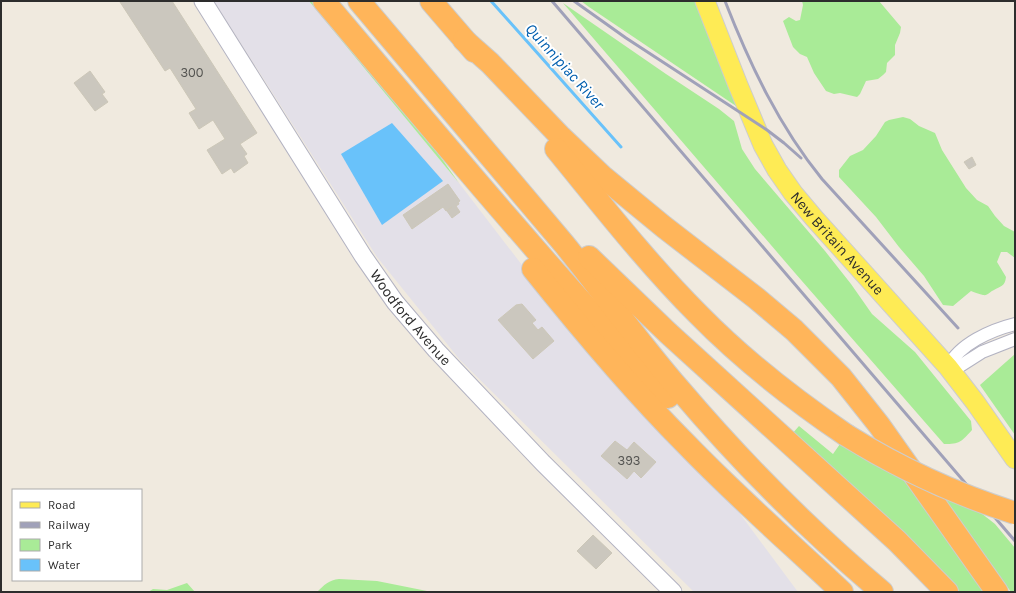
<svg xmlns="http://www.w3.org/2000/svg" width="1016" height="593" font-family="Karla,sans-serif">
	<rect width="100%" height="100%" fill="#f0eadf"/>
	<polygon fill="#e3e0e8" points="214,1 309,1 459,183 585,347 732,503 798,592 694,592 460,360 377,257"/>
	<g fill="#a9eb97">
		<polygon points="309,1 315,1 437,152 459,183"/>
		<polygon points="581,1 699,1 739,108 589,7"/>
		<polygon points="802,1 879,1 901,27 900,33 895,45 895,55 887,63 886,72 883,75 878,79 866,81 860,94 857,97 840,93 834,94 826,91 814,73 807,57 800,54 793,47 783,21 789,17 796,21 800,20 803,5"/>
		<path d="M563,3L666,74L719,109L734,121L742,149L755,169L825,251L851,284L872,314L915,352L971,421L972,430C961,442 960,444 944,444L795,273Z"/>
		<path d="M903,117L910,119L919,126L935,133L942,150L966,188L977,200L988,206L995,216L1004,226L1015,232V258L1007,252H1001L997,262L1006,277C1005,287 1000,286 994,290C989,292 988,296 983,295C978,294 974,292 971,291L953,306L943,305L924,276L899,247L876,217L839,177V170L850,156L863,150L876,136L885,122L889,120Z"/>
		<polygon points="1015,354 1015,435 980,385"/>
		<polygon points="799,426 833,454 840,444 888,472 915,486 986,592 958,592 792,434"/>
		<polygon points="945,499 981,513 995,524 1015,548 1015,592 1011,592"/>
		<path d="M339,579L377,581L432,592H317C324,585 329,580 339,579Z"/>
		<polygon points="187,583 195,592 148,592 153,589 167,590"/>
	</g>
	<polygon fill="#69c2fa" points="392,123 443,181 382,225 341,154"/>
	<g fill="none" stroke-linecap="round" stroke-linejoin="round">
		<polyline stroke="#69c2fa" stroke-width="3" points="491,1 621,147"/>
	</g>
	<g fill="#cbc7be" stroke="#ccc7b8">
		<polygon points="122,1 172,1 257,133 240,144 247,154 244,156 248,163 234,173 231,168 222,174 207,150 225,139 213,120 199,129 189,113 196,109 170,68 165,71 120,2"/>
		<polygon points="90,71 105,92 102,94 108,102 95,111 74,83"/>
		<polygon points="972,157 976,165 969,169 964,162"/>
		<polygon points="448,184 460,201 458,202 459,204 456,206 460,212 452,218 447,211 452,207 446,211 443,207 412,229 403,215"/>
		<polygon points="522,304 536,320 532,323 538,330 542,327 554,341 533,359 498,320 516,305"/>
		<polygon points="615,441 627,450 634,442 656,462 641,478 634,471 627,479 601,456"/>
		<polygon points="593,535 612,553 596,569 577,551"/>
	</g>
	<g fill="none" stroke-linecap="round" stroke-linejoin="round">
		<g stroke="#b3b3c2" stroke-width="14">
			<g id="street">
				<path d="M948,367C959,344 991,330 1015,324"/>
				<polyline points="948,367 960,366 982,352 1015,339"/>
			</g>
		</g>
		<g stroke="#b3b3c2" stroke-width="19">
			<g id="secondary">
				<path id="s1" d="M203,1L363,256L395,302L436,350L543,463L673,592"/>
			</g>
		</g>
		<g stroke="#cdcdcd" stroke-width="21">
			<g id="primary">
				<path id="s2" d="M705,1L738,85L763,145L777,170L793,193L814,218L948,367L975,402L1015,459"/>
			</g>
		</g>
		<g stroke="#cdcdcd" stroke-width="24">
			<g id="highway">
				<path d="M324,1C437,135 549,269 668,397"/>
				<path d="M359,1C427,82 496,163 564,244C603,292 639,343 680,390C742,463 810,531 882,592"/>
				<polyline points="431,1 474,51"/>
				<polyline points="464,40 490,63 561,137 602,176 664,227 756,298 794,330 841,377 879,425 997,592"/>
				<path d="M556,149C602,205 647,263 698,314C743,360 793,399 846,435"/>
				<polyline points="589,257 668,333 897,541 947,592"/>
				<path d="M533,269C581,329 631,389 686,444C736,496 790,543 842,592"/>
			</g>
		</g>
		<use href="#street" stroke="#fff" stroke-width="12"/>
		<use href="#secondary" stroke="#fff" stroke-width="17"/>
		<use href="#primary" stroke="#feeb55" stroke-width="19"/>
		<use href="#highway" stroke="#ffb55a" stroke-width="22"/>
		<g stroke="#a0a1b9" stroke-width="3">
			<polyline points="552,1 1015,541"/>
			<polyline points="574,1 626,38 767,130 784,143 801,158"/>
			<path d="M725,1C750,65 779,126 822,179L958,328"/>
		</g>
		<g stroke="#cdcdcd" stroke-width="24" stroke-linecap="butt">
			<path id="highway-bridge" d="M846,435C899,468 955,494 1015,513"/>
		</g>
		<use href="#highway-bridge" stroke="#ffb55a" stroke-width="22"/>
	</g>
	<g text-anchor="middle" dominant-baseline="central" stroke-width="4" stroke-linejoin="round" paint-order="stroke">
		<g font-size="13" fill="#545451">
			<text x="192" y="72">300</text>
			<text x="629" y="460">393</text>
		</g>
		<g font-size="15" fill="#2d2d2d" stroke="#fff">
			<text stroke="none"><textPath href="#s2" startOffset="279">New Britain Avenue</textPath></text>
			<text stroke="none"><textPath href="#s1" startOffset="379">Woodford Avenue</textPath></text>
		</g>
		<g font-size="16" font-style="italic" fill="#005eae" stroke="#fff">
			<text transform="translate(565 66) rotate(48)">Quinnipiac River</text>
		</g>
	</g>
	<rect width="1016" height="593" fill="none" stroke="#2d2d2d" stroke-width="4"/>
	<rect x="12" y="489" width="130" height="92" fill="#ffffff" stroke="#ababab"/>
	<rect x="20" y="502" width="20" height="6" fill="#feeb55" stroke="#ababab"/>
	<text x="48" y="509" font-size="12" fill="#2d2d2d">Road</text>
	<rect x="20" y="522" width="20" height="6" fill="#a0a1b9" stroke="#ababab"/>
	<text x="48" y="529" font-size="12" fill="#2d2d2d">Railway</text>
	<rect x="20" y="539" width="20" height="12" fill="#a9eb97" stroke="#ababab"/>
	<text x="48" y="549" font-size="12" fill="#2d2d2d">Park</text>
	<rect x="20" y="559" width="20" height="12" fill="#69c2fa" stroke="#ababab"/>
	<text x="48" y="569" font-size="12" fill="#2d2d2d">Water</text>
</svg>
